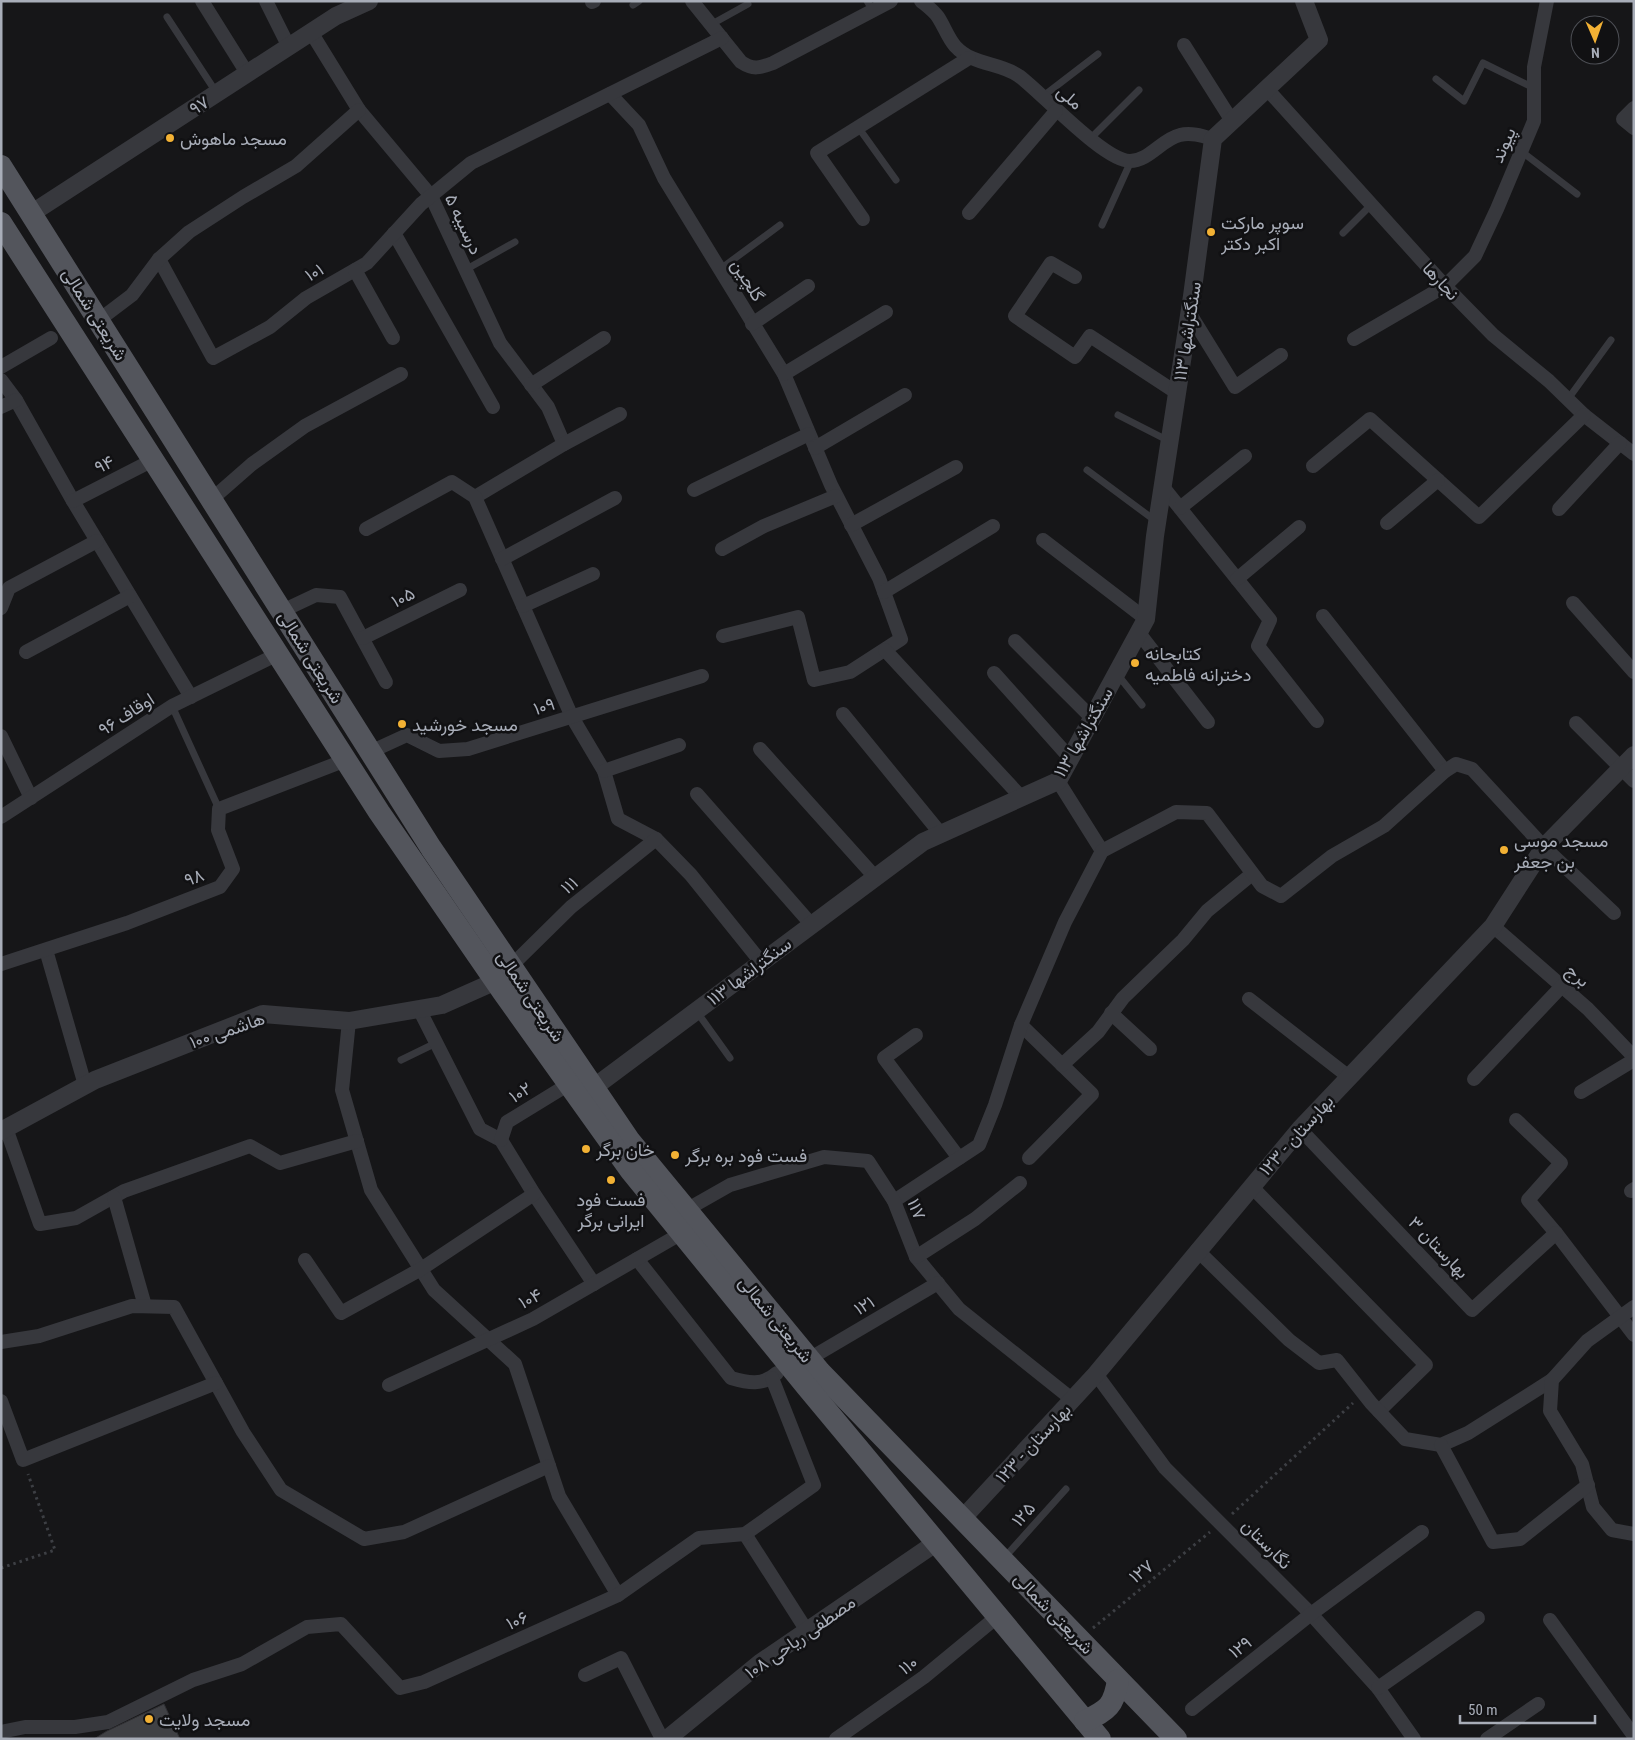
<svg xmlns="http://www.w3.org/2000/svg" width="1635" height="1740" font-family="'Roboto Condensed',Vazirmatn,sans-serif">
	<rect width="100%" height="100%" fill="#161618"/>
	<polygon fill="#404145" stroke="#303034" points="164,1704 180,1739 94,1739 107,1731"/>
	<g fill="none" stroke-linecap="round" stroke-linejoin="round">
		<g stroke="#3d3f44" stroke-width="3" stroke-dasharray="2.5 4" stroke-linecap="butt">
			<polyline points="1232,1514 1353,1403"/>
			<polyline points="1,1568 55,1550 28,1474"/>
			<polyline points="1093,1628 1210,1532"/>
		</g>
		<g stroke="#37383d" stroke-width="7">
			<polyline points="867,1 873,11"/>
			<polyline points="633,5 639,1"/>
			<polyline points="167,17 216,92"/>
			<polyline points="712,24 748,4"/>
			<polyline points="1436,79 1464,101 1483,63 1534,88"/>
			<polyline points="1042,97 1098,54"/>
			<polyline points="858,127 896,180"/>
			<polyline points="1091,138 1139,90"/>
			<polyline points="1521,151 1577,194"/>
			<polyline points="1102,225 1131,161"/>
			<polyline points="1343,233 1371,205"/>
			<polyline points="465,270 515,242"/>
			<polyline points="719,270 780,225"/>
			<polyline points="1568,399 1611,340"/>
			<polyline points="1118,415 1169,441"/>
			<polyline points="1087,470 1157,522"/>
			<polyline points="1117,674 1142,705"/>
			<polyline points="172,706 219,809"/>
			<polyline points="697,1012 730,1058"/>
			<polyline points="401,1060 436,1043"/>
			<polyline points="1004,1558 1066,1489"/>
		</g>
		<g stroke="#37383d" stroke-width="14">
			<polyline points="202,1 247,73"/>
			<polyline points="266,1 289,47"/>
			<path d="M692,1L741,62C753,70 760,68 773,63L891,1"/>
			<path d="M921,1C927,6 934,11 938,17C944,26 948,38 955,46C973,66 999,62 1019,76C1042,93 1104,161 1130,161C1149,161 1162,139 1180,135C1191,132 1203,136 1213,139"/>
			<polyline points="592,2 594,1"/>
			<polyline points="311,32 359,110 431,196 500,343 548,407 564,444"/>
			<polyline points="1184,45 1232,121"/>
			<polyline points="1267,89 1445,286 1493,335 1549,381 1584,415 1634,454"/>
			<polyline points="610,94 639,125 664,178 784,374 831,485 879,578 901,639 850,672 814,680 798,617 723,636"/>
			<polyline points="1634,108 1623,119 1634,128"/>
			<polyline points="969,213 1056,111"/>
			<polyline points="863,219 817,153 969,58"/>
			<polyline points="394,233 493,407"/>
			<polyline points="159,259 213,358 270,327 306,298 367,263 421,204 471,163 722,38"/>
			<polyline points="355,270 393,338"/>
			<polyline points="1075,277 1051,263 1015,316 1075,357 1090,336 1177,393"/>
			<polyline points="1190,314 1235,387 1281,355"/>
			<polyline points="99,320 132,295 159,259 189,232 243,197 296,166 359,110"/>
			<polyline points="752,324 808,286"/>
			<polyline points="1354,339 1445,286 1475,256 1497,209 1534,121 1534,67 1547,1"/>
			<polyline points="1,367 51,338"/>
			<polyline points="784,374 886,312"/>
			<polyline points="1,380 16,400 73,501 191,697"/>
			<polyline points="531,385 604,338"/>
			<polyline points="1,407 16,400"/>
			<polyline points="815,448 905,395"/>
			<polyline points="1313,466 1370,419 1479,517 1584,415"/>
			<polyline points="1163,487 1270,620 1258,646 1317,721"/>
			<polyline points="694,490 809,434"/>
			<polyline points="475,497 564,444 620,414"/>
			<polyline points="212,499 252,464 305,426 401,374"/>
			<polyline points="73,501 153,460"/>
			<polyline points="1180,508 1245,456"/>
			<polyline points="1559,509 1620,443"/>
			<polyline points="1387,523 1438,480"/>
			<polyline points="851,525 956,467"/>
			<polyline points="366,529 452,482 475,497 572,717 604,771 618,819 656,839 691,875 761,962"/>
			<polyline points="1043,540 1146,619"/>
			<polyline points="722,549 764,526 836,496"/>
			<polyline points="502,559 615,498"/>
			<polyline points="1237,579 1299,527"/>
			<polyline points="884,592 993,526"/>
			<polyline points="1573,603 1634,672"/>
			<polyline points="523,606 593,574"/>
			<polyline points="1,608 9,588 97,541"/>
			<polyline points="282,611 316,595 340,597 386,682"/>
			<polyline points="1323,616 1445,771"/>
			<polyline points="1139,633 1208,722"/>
			<polyline points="363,638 460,590"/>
			<polyline points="1015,641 1092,718"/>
			<polyline points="885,650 1022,798"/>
			<polyline points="26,652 130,596"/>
			<polyline points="994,673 1070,758"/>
			<polyline points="843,714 941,834"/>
			<polyline points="1576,723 1634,781"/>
			<polyline points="1,736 31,798"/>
			<polyline points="760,749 875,877"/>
			<polyline points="370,752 407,735 439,751 468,749 702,676"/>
			<polyline points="604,771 679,745"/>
			<polyline points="1058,781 1102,851"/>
			<polyline points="697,794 811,924"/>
			<polyline points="1,817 172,706 278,654"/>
			<polyline points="1493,926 1588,1009 1634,1057"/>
			<polyline points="46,950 85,1085"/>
			<polyline points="1,964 127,923 220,887 233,869 218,830 219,809 346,760"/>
			<polyline points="511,966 571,907 656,839"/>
			<polyline points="1249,999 1349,1077"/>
			<polyline points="419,1009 480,1129 501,1140 534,1194 594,1284"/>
			<polyline points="1111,1013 1150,1049"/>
			<polyline points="349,1021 342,1090 371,1190 434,1290 515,1364 559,1496 618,1595"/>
			<polyline points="1021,1025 1092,1094 1029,1158"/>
			<polyline points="916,1035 884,1058 959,1158"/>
			<polyline points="1062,1065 1098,1032 1123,998 1183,940 1207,911 1252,874"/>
			<polyline points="1474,1079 1562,986"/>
			<polyline points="1581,1092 1634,1060"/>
			<polyline points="1516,1120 1561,1163 1528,1200 1556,1233 1634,1335"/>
			<polyline points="6,1128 40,1224 76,1218 124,1191 250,1146 280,1163 357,1141"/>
			<polyline points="1300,1129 1472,1310 1556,1233"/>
			<polyline points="501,1140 507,1122 569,1084"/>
			<polyline points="1251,1186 1426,1365 1379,1411"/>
			<polyline points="1631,1191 1634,1189"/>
			<polyline points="114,1197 145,1306"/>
			<polyline points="894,1201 979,1145 995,1105 1021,1025 1065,922 1102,851 1176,812 1207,813 1262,886 1281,896 1332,856 1384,826 1445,771 1456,764 1472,769 1544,847 1614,913"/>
			<polyline points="686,1210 730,1185 824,1157 868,1161 894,1201 916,1257 959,1309 1073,1400"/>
			<polyline points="1197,1250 1289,1340 1319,1363 1337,1360 1371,1403 1405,1439 1441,1445 1468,1433 1552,1380"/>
			<polyline points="916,1257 975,1219 1020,1183"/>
			<path d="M637,1259L731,1378C748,1383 763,1386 777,1373"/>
			<polyline points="305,1260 341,1313 421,1269 534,1194"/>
			<polyline points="1634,1307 1587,1341 1552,1380 1550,1411 1582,1464 1593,1507 1612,1530 1634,1534"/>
			<polyline points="1,1342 39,1336 132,1306 174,1307 243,1432 281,1490 364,1539 404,1532 549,1466"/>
			<polyline points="809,1359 938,1283"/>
			<polyline points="1096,1374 1165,1468 1311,1614 1378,1688 1414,1739"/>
			<polyline points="389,1385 533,1319 682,1233"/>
			<polyline points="1,1401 23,1460 216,1383"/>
			<polyline points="1441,1445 1493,1542 1520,1539 1588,1485"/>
			<polyline points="745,1534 807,1631"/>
			<polyline points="1550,1620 1634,1736"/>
			<polyline points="585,1675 621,1658 662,1739"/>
			<polyline points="1378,1688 1478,1618"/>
			<polyline points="1192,1709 1311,1614 1422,1532"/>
			<polyline points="1,1732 25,1727 75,1727 108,1722 193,1680 242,1664 307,1627 341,1624 400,1688 424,1682 618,1595 699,1538 745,1534 814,1485 772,1378"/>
			<polyline points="836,1739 924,1677 998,1616"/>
			<polyline points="1487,1739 1538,1704"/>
		</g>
		<g stroke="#37383d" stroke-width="18">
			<polyline points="32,213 336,16 369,1"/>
			<polyline points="593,1088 923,842 1058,781 1146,619 1155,536 1192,296 1213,139 1319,40 1304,1"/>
			<polyline points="1,1131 95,1080 263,1014 349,1021 442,1005 496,981"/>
			<polyline points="962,1519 1096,1374 1300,1129 1493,926 1544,847 1634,755"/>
			<polyline points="667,1739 760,1663 937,1542"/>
		</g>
		<g stroke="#53555c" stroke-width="22">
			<polyline points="1,166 431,848 629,1140 820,1372 1176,1739"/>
			<polyline points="1,223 379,812 503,992 631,1171 807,1387 1100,1739"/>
			<path d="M1085,1721C1108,1710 1114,1706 1118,1680"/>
		</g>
	</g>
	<g fill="#f2b134" stroke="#111113" stroke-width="2">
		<circle cx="170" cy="138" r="5"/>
		<circle cx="1211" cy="232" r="5"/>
		<circle cx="1135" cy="663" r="5"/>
		<circle cx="402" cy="724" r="5"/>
		<circle cx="1504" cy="850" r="5"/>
		<circle cx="586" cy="1149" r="5"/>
		<circle cx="675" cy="1155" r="5"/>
		<circle cx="611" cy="1180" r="5"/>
		<circle cx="149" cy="1719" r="5"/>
	</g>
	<g text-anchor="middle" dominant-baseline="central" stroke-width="5" stroke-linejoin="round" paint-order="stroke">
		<g font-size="18" fill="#a8adb8" stroke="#111113">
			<text transform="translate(1070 97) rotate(41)">ملی</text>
			<text transform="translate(199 105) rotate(-33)">۹۷</text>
			<text transform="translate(1503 145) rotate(-67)">پیوند</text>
			<text transform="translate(464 224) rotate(65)">درسیبه ۵</text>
			<text transform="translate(314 272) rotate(-30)">۱۰۱</text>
			<text transform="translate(748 280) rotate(58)">گلچین</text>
			<text transform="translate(1441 281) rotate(47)">نجارها</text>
			<text transform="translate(95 314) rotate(58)">شریعتی شمالی</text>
			<text transform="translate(1187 331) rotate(-81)">سنگتراشها ۱۱۳</text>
			<text transform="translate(104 464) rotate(-27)">۹۴</text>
			<text transform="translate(403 597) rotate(-26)">۱۰۵</text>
			<text transform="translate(311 657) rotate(58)">شریعتی شمالی</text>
			<text transform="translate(544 706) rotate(-17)">۱۰۹</text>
			<text transform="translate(126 714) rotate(-33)">اوقاف ۹۶</text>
			<text transform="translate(1083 732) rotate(-60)">سنگتراشها ۱۱۳</text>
			<text transform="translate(194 877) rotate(-21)">۹۸</text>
			<text transform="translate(569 885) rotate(-40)">۱۱۱</text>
			<text transform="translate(749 971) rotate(-37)">سنگتراشها ۱۱۳</text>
			<text transform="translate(1578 975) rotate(41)">برج</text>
			<text transform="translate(531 996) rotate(56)">شریعتی شمالی</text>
			<text transform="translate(227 1030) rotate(-19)">هاشمی ۱۰۰</text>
			<text transform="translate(520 1092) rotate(-32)">۱۰۲</text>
			<text transform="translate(1296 1135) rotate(-48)">بهارستان - ۱۲۳</text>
			<text transform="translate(917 1209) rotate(67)">۱۱۷</text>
			<text transform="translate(1439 1247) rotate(46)">بهارستان ۳</text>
			<text transform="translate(530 1298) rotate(-28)">۱۰۴</text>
			<text transform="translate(864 1305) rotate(-31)">۱۲۱</text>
			<text transform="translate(776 1319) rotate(51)">شریعتی شمالی</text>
			<text transform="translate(1033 1443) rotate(-47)">بهارستان - ۱۲۳</text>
			<text transform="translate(1023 1514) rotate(-48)">۱۲۵</text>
			<text transform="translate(1267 1544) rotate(45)">نگارستان</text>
			<text transform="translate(1141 1571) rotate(-39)">۱۲۷</text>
			<text transform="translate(1054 1613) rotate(46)">شریعتی شمالی</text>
			<text transform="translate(517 1620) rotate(-24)">۱۰۶</text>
			<text transform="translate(800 1637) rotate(-35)">مصطفی ریاحی ۱۰۸</text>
			<text transform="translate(1240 1647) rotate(-38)">۱۲۹</text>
			<text transform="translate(908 1665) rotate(-36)">۱۱۰</text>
		</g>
		<g font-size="18" fill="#a8adb8" stroke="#111113" text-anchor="start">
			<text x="180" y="138">مسجد ماهوش</text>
			<text x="1221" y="222">سوپر مارکت<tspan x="1221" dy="21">اکبر دکتر</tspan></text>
			<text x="1145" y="653">کتابحانه<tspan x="1145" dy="21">دخترانه فاطمیه</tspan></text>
			<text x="412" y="724">مسجد خورشید</text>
			<text x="1514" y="840">مسجد موسی<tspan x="1514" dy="21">بن جعفر</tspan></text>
			<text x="596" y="1149">خان برگر</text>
			<text x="685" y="1155">فست فود بره برگر</text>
			<text x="611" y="1199" text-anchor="middle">فست فود<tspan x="611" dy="21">ایرانی برگر</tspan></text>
			<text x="159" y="1719">مسجد ولایت</text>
		</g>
	</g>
	<rect width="1635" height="1740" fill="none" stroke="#a8adb8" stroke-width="5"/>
	<g transform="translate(1595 40) rotate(178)"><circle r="24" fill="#111113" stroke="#4d4f55"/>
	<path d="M0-4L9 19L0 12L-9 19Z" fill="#f2b134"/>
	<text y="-8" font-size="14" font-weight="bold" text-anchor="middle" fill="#a8adb8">N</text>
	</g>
	<path d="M1460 1715v8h135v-8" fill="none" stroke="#a8adb8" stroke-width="2.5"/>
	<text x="1468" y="1715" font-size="15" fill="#a8adb8" stroke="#111113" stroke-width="4" paint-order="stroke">50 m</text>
</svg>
